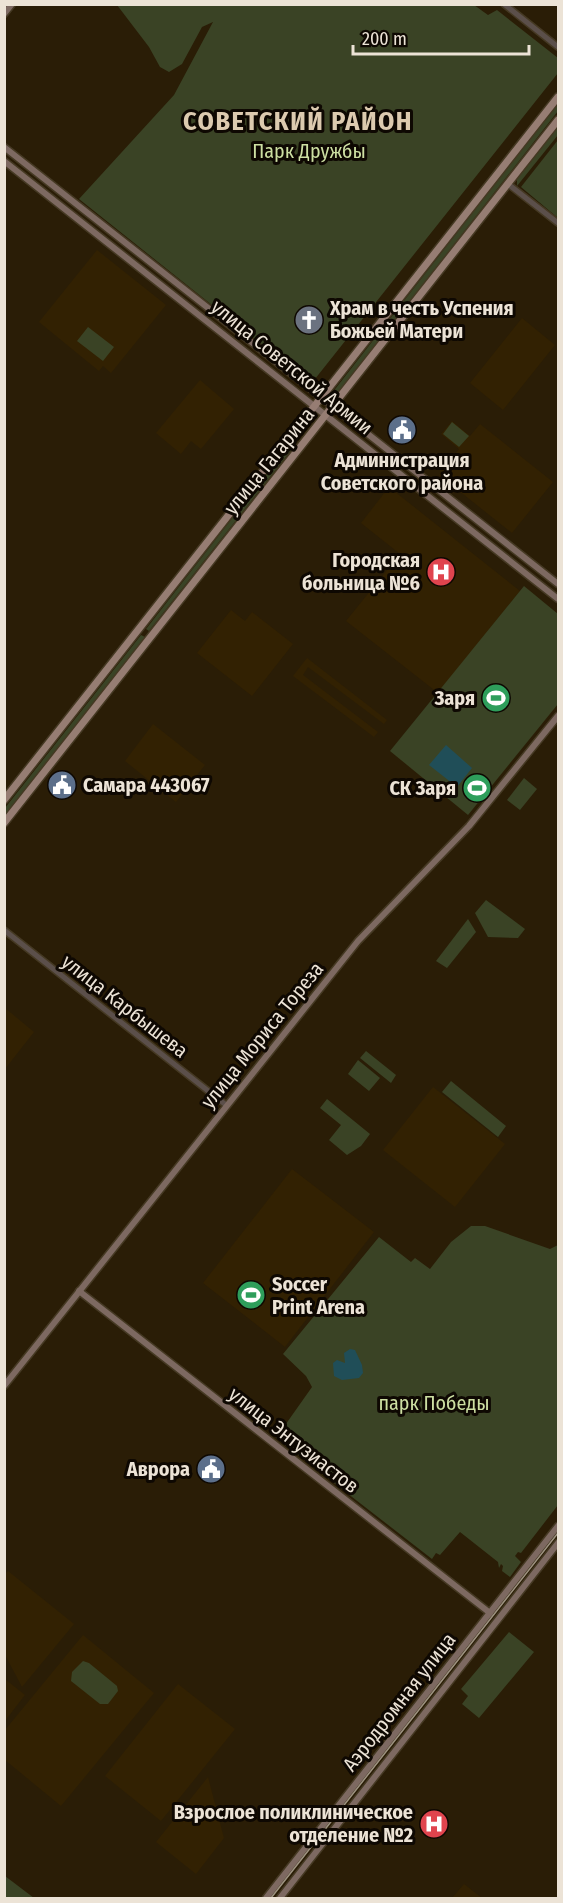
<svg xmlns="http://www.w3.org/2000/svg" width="563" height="1903" font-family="'Fira Sans Condensed',sans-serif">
	<rect width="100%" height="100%" fill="#2a1d06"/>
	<g fill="#322102">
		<polygon points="97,250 166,305 111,373 103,366 99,371 39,322"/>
		<polygon points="522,318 555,345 503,410 470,383"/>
		<polygon points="200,380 234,409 201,449 191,441 181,454 156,433"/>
		<polygon points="452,421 470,436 480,424 553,482 512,533 439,475 459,449 441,434"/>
		<polygon points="389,487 520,591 438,693 346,621 400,554 361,523"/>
		<polygon points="231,610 245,621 252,612 293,644 252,696 197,653"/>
		<polygon points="307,658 387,720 384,724 308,667 303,675 378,732 374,737 293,676"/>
		<polygon points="153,724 205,765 176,802 125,761"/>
		<polygon points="5,1008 34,1032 5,1069"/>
		<polygon points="433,1087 505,1144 455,1207 383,1150"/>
		<polygon points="292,1169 374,1232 285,1347 203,1283"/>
		<polygon points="8,1571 74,1624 22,1687 5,1655 4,1575"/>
		<polygon points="83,1635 154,1693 61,1806 5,1760 5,1730"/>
		<polygon points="5,1679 25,1695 5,1721"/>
		<polygon points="178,1684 235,1729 161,1821 105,1776"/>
		<polygon points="208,1777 224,1838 196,1874 156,1842"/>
		<polygon points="464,1884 482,1898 452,1898"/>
	</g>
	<g fill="#3a4325">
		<polygon points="117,5 474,5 488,15 497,10 558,58 558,73 311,384 79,199 174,95 213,22 202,27 182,64 169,72 160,67 149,47"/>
		<polygon points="558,103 558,111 336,396 332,393"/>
		<polygon points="558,127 558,135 517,186 517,179"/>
		<polygon points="558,140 558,218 521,187"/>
		<polygon points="88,327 114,347 103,361 77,341"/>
		<polygon points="452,422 469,436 459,447 443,434"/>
		<polygon points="289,445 293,448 149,631 146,629"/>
		<polygon points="524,586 558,614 558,704 468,815 390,751"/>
		<polygon points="141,635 145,637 5,816 5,808"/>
		<polygon points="524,778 537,789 520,810 507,800"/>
		<polygon points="486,900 525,929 518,938 488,937 475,913"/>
		<polygon points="468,919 476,932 447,968 436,961"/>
		<polygon points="366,1051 396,1075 391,1083 360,1058"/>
		<polygon points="358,1060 380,1078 369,1091 348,1074"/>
		<polygon points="451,1081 506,1126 498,1137 442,1092"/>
		<polygon points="327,1099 370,1134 361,1146 347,1155 329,1140 341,1125 320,1108"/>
		<polygon points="471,1226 485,1226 550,1249 558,1245 558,1505 521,1553 518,1552 515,1556 521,1562 510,1577 502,1571 503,1566 501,1564 499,1568 498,1562 460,1532 440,1555 436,1553 432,1559 276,1438 312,1387 306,1376 283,1354 379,1237 411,1262 415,1258 430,1269 451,1242"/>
		<polygon points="509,1632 534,1652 479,1718 462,1704 468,1696 461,1689"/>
		<polygon points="83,1661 89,1663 117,1686 118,1691 108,1704 100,1704 71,1681 72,1672"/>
		<polygon points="4,1876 5,1876 34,1898 5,1898"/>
	</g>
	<g fill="#204e58">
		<polygon points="446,745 472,768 457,787 429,765"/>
		<polygon points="350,1349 355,1350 362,1365 363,1373 359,1378 342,1380 334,1376 333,1363 337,1360 345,1363 344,1353"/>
	</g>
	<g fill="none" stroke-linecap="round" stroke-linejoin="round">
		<g stroke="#453923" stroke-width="8">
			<g id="tertiary">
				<polyline points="504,4 558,47"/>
				<polyline points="508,184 558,223"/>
				<polyline points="4,930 226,1105"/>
			</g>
		</g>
		<g stroke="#453923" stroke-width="9">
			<g id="secondary">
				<polyline points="4,14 12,4"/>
				<polyline points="4,147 558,584"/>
				<polyline points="4,161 558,599"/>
				<polyline points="79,1291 490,1613"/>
				<polyline points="4,1386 358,941 469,826 558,716"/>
				<polyline points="266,1898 558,1526"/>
				<polyline points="280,1898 558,1543"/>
			</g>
		</g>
		<g stroke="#453923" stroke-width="10">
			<g id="primary">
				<polyline points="4,800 558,97"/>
				<polyline points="4,823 558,120"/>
			</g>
		</g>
		<use href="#tertiary" stroke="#5b4f4a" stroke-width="5"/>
		<use href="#secondary" stroke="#7d6961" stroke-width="6"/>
		<use href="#primary" stroke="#967d73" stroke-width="7"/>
		<polyline stroke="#9d9281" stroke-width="1.5" points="271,1898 558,1533"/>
	</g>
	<defs>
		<g id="church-disc" transform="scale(1.5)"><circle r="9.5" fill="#6b7280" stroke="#0e0802"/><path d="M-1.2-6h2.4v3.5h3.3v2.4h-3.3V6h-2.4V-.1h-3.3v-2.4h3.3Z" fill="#fff"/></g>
		<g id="civic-disc" transform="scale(1.5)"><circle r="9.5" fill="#5c6f8a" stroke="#0e0802"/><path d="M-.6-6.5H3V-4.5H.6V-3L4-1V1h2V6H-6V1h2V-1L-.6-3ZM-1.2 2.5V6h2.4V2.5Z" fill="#fff"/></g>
		<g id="hospital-disc" transform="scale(1.5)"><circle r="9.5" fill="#e0444e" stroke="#0e0802"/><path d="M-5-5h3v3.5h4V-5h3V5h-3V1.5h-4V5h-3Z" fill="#fff"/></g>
		<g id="stadium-disc" transform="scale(1.5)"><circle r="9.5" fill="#2e9e5b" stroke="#0e0802"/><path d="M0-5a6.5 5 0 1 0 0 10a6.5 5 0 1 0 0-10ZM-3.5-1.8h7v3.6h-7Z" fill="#fff"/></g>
	</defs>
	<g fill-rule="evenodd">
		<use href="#church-disc" x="309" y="320"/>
		<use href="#civic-disc" x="402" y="430"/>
		<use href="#hospital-disc" x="441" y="572"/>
		<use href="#stadium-disc" x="496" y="698"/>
		<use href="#civic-disc" x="62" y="785"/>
		<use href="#stadium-disc" x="477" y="788"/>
		<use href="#stadium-disc" x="251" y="1295"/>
		<use href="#civic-disc" x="211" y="1469"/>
		<use href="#hospital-disc" x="434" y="1824"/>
	</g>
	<g text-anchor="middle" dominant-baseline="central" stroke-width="6" stroke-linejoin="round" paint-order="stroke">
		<g font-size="20" fill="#cddfa2" stroke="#0e0802">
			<text x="309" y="151">Парк Дружбы</text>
			<text x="434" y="1403">парк Победы</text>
		</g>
		<g font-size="20" font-weight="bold" fill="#ece3d6" stroke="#0e0802" text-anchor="end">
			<text x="330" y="308" text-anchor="start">Храм в честь Успения<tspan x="330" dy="23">Божьей Матери</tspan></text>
			<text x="402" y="460" text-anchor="middle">Администрация<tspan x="402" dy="23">Советского района</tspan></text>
			<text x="420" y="560">Городская<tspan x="420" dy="23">больница №6</tspan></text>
			<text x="475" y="698">Заря</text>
			<text x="83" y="785" text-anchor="start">Самара 443067</text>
			<text x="456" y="788">СК Заря</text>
			<text x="272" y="1284" text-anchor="start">Soccer<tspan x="272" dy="23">Print Arena</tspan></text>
			<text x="190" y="1469">Аврора</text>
			<text x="413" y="1812">Взрослое поликлиническое<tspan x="413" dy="23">отделение №2</tspan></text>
		</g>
		<g font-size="20" fill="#ece3d6" stroke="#0e0802">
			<text transform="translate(292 367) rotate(39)">улица Советской Армии</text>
			<text transform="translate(269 461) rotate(-51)">улица Гагарина</text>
			<text transform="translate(125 1006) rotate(38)">улица Карбышева</text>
			<text transform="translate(262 1035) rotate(-51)">улица Мориса Тореза</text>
			<text transform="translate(294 1440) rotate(38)">улица Энтузиастов</text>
			<text transform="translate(399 1702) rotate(-52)">Аэродромная улица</text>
		</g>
		<g font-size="26" font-weight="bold" letter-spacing="1.5" fill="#dccaaf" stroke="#0e0802">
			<text x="298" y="121">СОВЕТСКИЙ РАЙОН</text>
		</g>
	</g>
	<rect width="563" height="1903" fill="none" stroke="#ece3d6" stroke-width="12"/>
	<path d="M353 45v9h176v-9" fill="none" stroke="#ece3d6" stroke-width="3"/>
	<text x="362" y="45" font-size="18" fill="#ece3d6" stroke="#0e0802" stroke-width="4.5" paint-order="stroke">200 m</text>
</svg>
